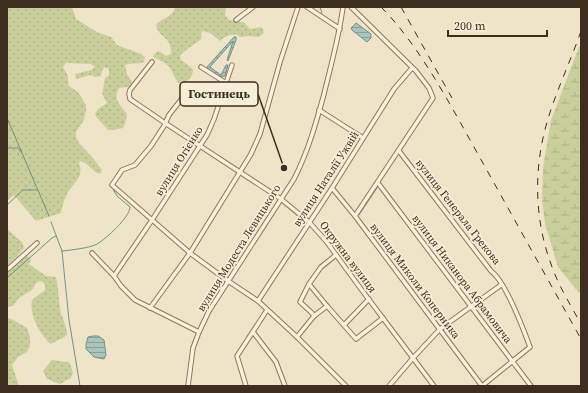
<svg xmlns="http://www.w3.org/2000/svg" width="588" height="393" font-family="'Source Serif 4',serif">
	<defs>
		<pattern id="green-dots" width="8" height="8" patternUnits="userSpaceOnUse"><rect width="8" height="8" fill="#c9cf9b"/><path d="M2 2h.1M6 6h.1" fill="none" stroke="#aeb285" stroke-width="1.8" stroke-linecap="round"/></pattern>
		<pattern id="wetland-marsh" width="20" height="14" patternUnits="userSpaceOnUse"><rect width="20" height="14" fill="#c9cf9b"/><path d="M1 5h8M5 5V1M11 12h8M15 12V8" fill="none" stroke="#aeb285"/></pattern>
		<pattern id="water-rules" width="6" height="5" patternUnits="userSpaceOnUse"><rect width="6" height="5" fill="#a9c4bc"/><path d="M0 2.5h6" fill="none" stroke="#8ba098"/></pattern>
	</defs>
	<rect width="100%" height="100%" fill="#f0e4c8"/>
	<g fill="url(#green-dots)">
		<path d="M7,7H72L76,19L97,32L111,37L117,45L122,47L141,54L145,57L144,62C138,65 132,62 125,65L127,74L132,82L129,87L119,88C113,99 120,105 127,114L125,124L123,128L113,130H108L97,118L95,114L98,109L107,103L102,94L105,78L109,75V69L104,67L102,71L101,76L95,77L91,75L76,79L75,74L91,70L95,67L91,64L66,63L63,67L68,76V81L69,86L78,92L86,105V110L84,120L76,132V137L79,143L93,158L102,170L100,174C92,172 89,163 80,161L79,164C85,177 72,184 67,194C64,200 62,207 61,213L36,221L14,195L7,201Z"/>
		<path d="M175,7H226L225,15L229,20L244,22L250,29L262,27L264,33L259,37L249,36L241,37C233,32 227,35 220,41L210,33L203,31L201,33C201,35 202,37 201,39C200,41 183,51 180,56L181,60L193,69C193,78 187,82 180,84C173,78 174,73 170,68C166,62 159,60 153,57L155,53L159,51L166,56L171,54C172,36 158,38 156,25C163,17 172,18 175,7Z"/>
		<polygon points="7,229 22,242 24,248 16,258 7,266"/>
		<path d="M28,255L31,260L29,264L46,276L56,277C59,289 58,301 61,313C63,320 67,327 67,335L63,338L50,344C40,333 29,316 32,300L45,290V285L42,281L37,282L32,290L19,298L13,306L7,307V274Z"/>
		<path d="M7,318C14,319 21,325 27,328L30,337V346L27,352L18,357L12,365L19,386H7Z"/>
		<polygon points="52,360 67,362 70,363 73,373 71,378 60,384 47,379 43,371"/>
	</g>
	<polygon fill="url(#wetland-marsh)" points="581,42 581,291 579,293 558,267 545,224 542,199 543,168 551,120"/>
	<g fill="url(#water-rules)" stroke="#6f938a">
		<polygon points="356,23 371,34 371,38 367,42 352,30 351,28"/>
		<path d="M234,37H236V40L228,61L227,60L233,41L210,67L221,75L226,65H228L225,76C220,78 209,72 207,67Z"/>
		<polygon points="93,336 98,336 104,340 106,355 104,359 94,357 86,349 86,344 88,337"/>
	</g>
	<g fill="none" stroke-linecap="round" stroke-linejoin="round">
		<g stroke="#6f938a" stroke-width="1">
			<polyline points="320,7 322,13"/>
			<polyline points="7,118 49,216"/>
			<polyline points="7,148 18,148 21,152"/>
			<polyline points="7,205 23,190 37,190"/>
			<polyline points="359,215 377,188"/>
			<polyline points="51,222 62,251 69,320 80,386"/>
			<path d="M62,251C71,250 90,248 97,244C106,239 130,217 130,207L117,196L113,189"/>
			<polyline points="7,278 52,238 56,236"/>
		</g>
		<g stroke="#8d765c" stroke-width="5.5">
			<g id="minor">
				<polyline points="307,7 340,29"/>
				<polyline points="351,7 416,71 429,88 433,98 355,216"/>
				<polyline points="236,20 253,7"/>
				<polyline points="152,62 130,90 129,94 130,99 165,123 281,199 309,222 326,241 361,289 434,386"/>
				<polyline points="201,67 226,83"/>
				<polyline points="187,92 169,115 164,126 151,146 135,165 122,170 112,185 190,253 228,281 258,301 297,337 346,386"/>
				<polyline points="319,110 363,138"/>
				<path d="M399,151L491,271C506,282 523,328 530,347L482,386"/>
				<polyline points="378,183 531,386"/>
				<polyline points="332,188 355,216 482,386"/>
				<polyline points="92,253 114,276"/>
				<polyline points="7,270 37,243"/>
				<polyline points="309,284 300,302 312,313 314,316"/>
				<polyline points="258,301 332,188 394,89 412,68"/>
				<polyline points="327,306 356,339 383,318"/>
				<polyline points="150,308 190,253 251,154 260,134 280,62 298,7"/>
				<polyline points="344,325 369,299"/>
				<polyline points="199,332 135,300 121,286 114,276 152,220 207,135 214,119 232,65"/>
				<polyline points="253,332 276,362 285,386"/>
				<polyline points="297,337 314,316 327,306 309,284 321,267 336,255"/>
				<path d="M188,386L193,348L199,332L209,311L294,179C308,152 316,123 324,94C331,65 339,37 343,7"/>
				<polyline points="246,386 237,356 267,310"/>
				<polyline points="389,386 413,358 440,329 501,285"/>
			</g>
		</g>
		<use href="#minor" stroke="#faf1dc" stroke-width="3.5"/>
		<g stroke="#3d2e20" stroke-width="1" stroke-dasharray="7 7" stroke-linecap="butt">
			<path d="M381,7C420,46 452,108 479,156C513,217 547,278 581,339"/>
			<polyline points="401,7 452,98"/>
			<path d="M581,31C569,66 551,101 543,138C534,179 536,224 551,264C558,285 570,304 581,324"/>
		</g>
	</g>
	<g text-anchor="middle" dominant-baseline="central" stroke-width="3.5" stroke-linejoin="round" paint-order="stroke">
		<g font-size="11" fill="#3d2e20" stroke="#f7eed8">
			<text transform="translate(179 161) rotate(-58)">вулиця Огієнко</text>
			<text transform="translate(326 179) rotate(-57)">вулиця Наталії Ужвій</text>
			<text transform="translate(458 212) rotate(52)">вулиця Генерала Грекова</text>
			<text transform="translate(239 248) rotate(-58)">вулиця Модеста Левицького</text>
			<text transform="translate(348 257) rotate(53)">Окружна вулиця</text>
			<text transform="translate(462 279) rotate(53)">вулиця Никанора Абрамовича</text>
			<text transform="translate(415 281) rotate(53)">вулиця Миколи Коперника</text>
		</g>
	</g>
	<path fill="none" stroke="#3d2e20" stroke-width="1.5" d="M284 168L258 94"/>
	<circle fill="#3d2e20" stroke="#f7eed8" stroke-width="1.5" cx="284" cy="168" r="4"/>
	<rect fill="#f7eed8" stroke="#3d2e20" stroke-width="1.5" x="180" y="82" width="78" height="24" rx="4"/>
	<g font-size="12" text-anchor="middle" font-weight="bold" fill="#3d2e20">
		<text x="219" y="98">Гостинець</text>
	</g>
	<rect width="588" height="393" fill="none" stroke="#3d2e20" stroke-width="16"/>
	<path d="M448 30v6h99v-6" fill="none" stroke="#3d2e20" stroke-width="2"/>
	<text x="454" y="30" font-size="12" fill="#3d2e20" stroke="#f7eed8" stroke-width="3" paint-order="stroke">200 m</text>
</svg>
